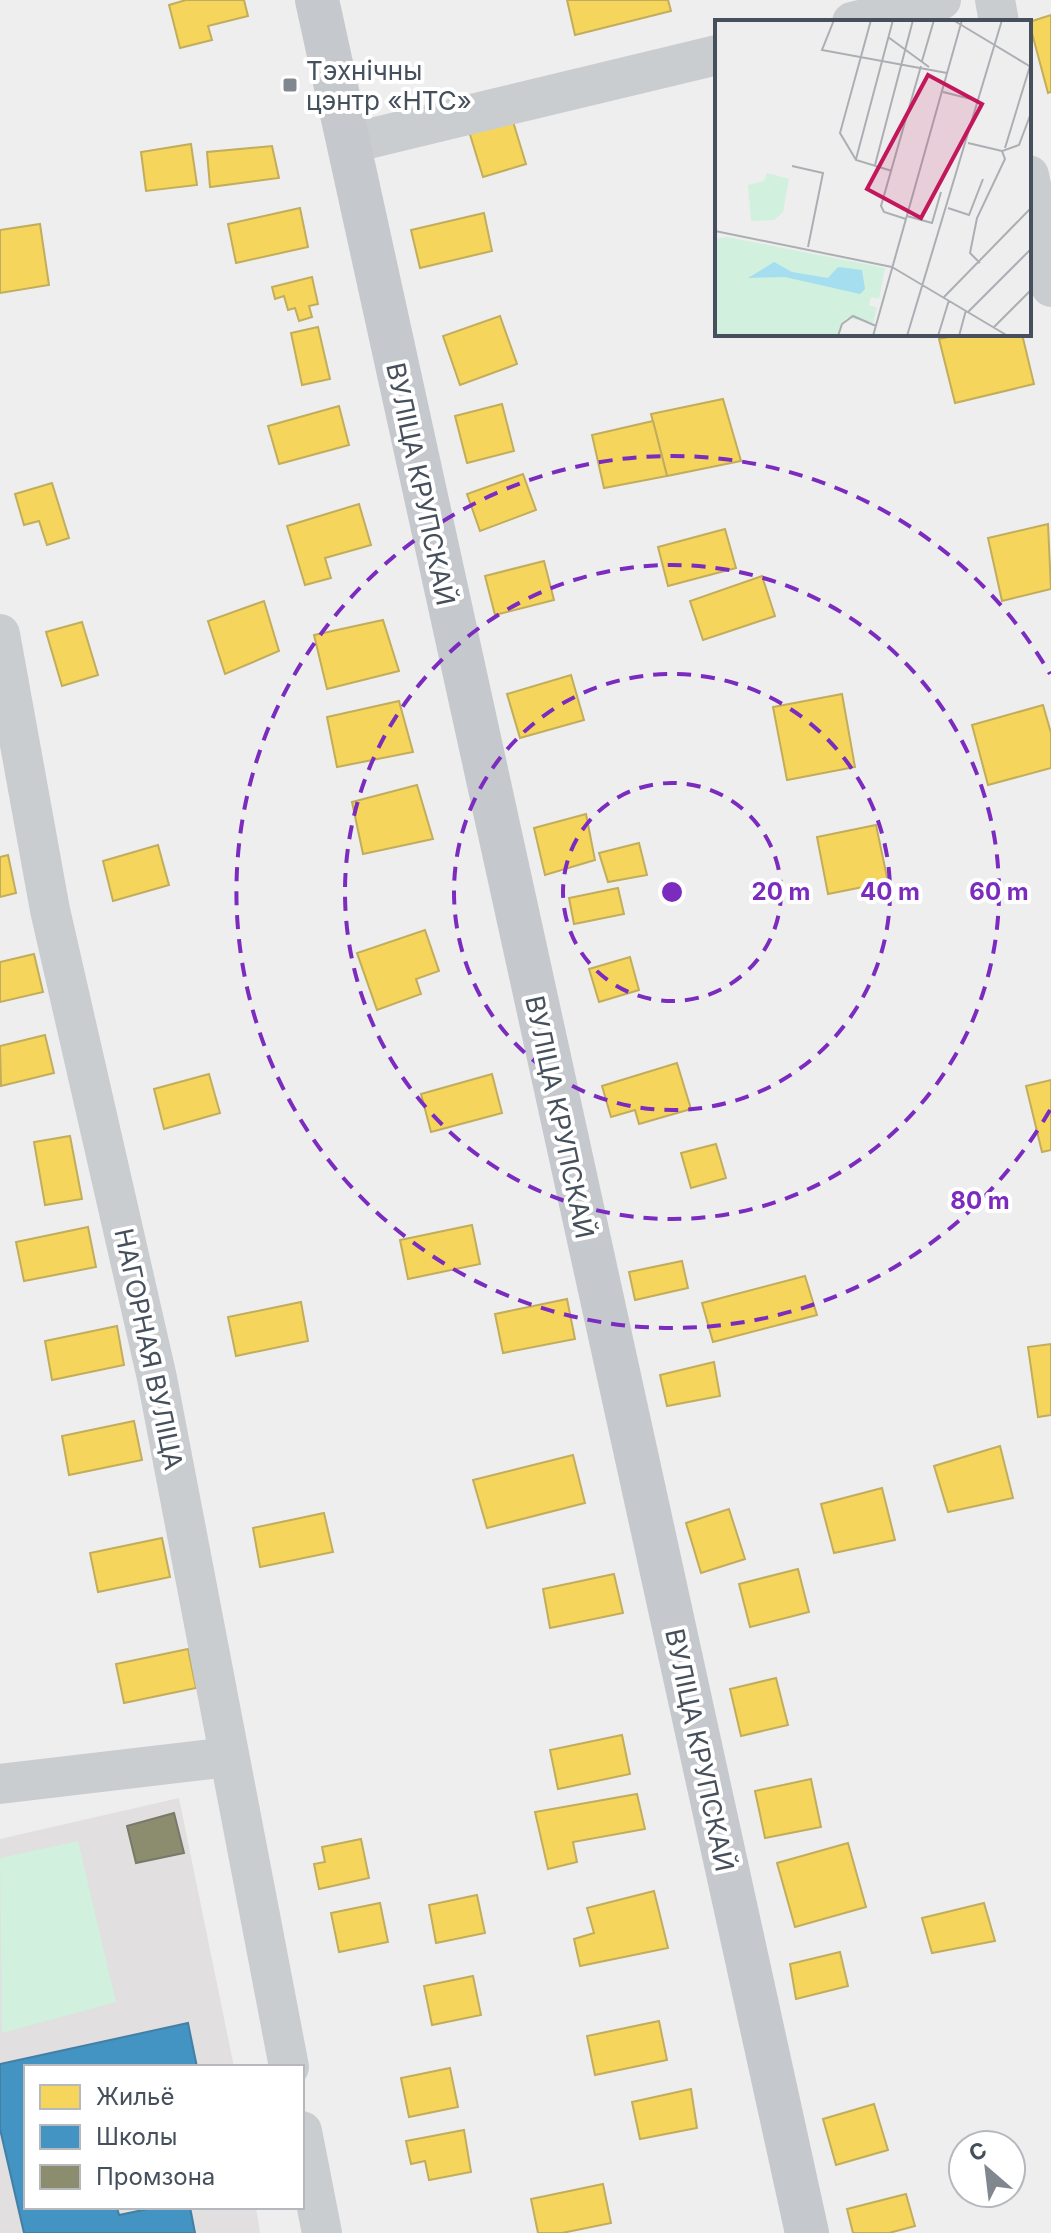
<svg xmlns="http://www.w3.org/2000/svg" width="1051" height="2233" font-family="Inter,sans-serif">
	<rect width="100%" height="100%" fill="#efeeee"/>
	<polygon fill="#e1dfe0" points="179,1798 234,2067 26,2067 26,2207 256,2207 260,2233 0,2233 0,1839"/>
	<polygon fill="#d1f0de" points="78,1841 116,2002 2,2033 0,1858"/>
	<g fill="#f6d55c" stroke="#c1ad5c" stroke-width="2">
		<polygon points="186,0 244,0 248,16 208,26 212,40 180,48 169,5"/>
		<polygon points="567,0 668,0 671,11 575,35"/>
		<polygon points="1051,15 1051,92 1048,93 1029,22"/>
		<polygon points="511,115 526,164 483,177 468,128"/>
		<polygon points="191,144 197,185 146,191 141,152"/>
		<polygon points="272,146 279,178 210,187 207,152"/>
		<polygon points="300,208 308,247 236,263 228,224"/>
		<polygon points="484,213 492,251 420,268 411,230"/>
		<polygon points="40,224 49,285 0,293 0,230"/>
		<polygon points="312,277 318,304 309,306 312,317 299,321 295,308 288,310 284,296 275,299 272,287"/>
		<polygon points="500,316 517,364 460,385 443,336"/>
		<polygon points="318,327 330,379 302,385 291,333"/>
		<polygon points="961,334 1022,334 1034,384 955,403 939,339"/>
		<polygon points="723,399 741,461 667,476 651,414"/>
		<polygon points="502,404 514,451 467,463 455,416"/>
		<polygon points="339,406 349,445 279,464 268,426"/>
		<polygon points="653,421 667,476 604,488 592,435"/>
		<polygon points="523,474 536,510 480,531 467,494"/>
		<polygon points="52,483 69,538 47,545 39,521 24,525 15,494"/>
		<polygon points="359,504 371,545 325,558 331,578 305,585 287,526"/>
		<polygon points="1048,524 1051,589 1002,601 988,538"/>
		<polygon points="725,529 736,568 668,586 658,547"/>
		<polygon points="544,561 554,600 495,615 485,576"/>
		<polygon points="762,576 775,616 703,640 690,601"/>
		<polygon points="264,601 279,651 225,674 208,621"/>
		<polygon points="383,620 399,671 327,689 314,635"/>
		<polygon points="82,622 98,675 62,686 46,632"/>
		<polygon points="571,675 584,720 520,738 507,694"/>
		<polygon points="842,694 855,767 787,780 773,707"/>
		<polygon points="399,701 413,752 337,767 327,717"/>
		<polygon points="1043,705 1051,733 1051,768 988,785 972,725"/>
		<polygon points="417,785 433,839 363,854 352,802"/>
		<polygon points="586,814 595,860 545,875 534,828"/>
		<polygon points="876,825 888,882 828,894 817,837"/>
		<polygon points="639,843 647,875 608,882 599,853"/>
		<polygon points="158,845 169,885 113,901 103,861"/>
		<polygon points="8,855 16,893 0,897 0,857"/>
		<polygon points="618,888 624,914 574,924 569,898"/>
		<polygon points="425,930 439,971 416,979 421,994 377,1010 357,953"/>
		<polygon points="34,954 43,992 0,1002 0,962"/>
		<polygon points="630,957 639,990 599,1002 589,969"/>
		<polygon points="45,1035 54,1073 1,1086 0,1046"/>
		<polygon points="677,1063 691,1109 639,1124 635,1110 611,1117 602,1086"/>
		<polygon points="209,1074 220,1113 164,1129 154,1089"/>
		<polygon points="492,1074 502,1113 431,1132 421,1094"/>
		<polygon points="1051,1080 1051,1150 1042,1152 1026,1086"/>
		<polygon points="70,1136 82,1199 45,1205 34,1142"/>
		<polygon points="716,1144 726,1178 691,1188 681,1153"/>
		<polygon points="472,1225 480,1264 408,1279 400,1240"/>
		<polygon points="88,1227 96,1267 24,1281 16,1242"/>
		<polygon points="682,1261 688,1288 635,1300 629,1272"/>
		<polygon points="805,1276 817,1315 713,1342 702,1303"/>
		<polygon points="567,1299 575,1339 503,1353 495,1314"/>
		<polygon points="301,1302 308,1341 236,1356 228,1317"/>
		<polygon points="117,1326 124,1365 52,1380 45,1341"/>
		<polygon points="1051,1344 1051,1415 1038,1417 1028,1347"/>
		<polygon points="714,1362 720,1396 667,1406 660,1375"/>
		<polygon points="134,1421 142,1460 69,1475 62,1436"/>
		<polygon points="1000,1446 1013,1498 948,1512 934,1466"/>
		<polygon points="573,1455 585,1503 487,1528 473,1480"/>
		<polygon points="882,1488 895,1540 834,1553 821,1504"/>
		<polygon points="729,1509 745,1559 701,1573 686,1523"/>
		<polygon points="324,1513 333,1552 260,1567 253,1528"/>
		<polygon points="162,1538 170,1577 98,1592 90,1553"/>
		<polygon points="798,1569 809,1612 750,1627 739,1584"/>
		<polygon points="614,1574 623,1613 550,1628 543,1589"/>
		<polygon points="188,1649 196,1688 124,1703 116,1664"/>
		<polygon points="776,1678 788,1725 741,1736 730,1689"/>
		<polygon points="622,1735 630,1774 558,1789 550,1750"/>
		<polygon points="811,1779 821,1827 765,1838 755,1791"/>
		<polygon points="637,1794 645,1829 573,1842 577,1862 548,1869 535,1812"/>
		<polygon points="361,1839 369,1878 319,1889 314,1864 325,1862 322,1847"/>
		<polygon points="848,1843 866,1907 795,1927 777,1863"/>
		<polygon points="654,1891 668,1948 580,1966 574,1939 594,1933 587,1908"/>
		<polygon points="477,1895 485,1933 436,1943 429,1905"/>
		<polygon points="380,1903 388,1942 339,1952 331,1913"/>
		<polygon points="984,1903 995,1941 932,1953 922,1918"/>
		<polygon points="840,1952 848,1986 796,1999 790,1964"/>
		<polygon points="473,1976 481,2015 432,2025 424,1986"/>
		<polygon points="659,2021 667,2060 595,2075 587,2036"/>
		<polygon points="450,2068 458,2107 409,2117 401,2078"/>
		<polygon points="691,2089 697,2128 640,2139 632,2102"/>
		<polygon points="874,2104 888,2150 836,2165 823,2119"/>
		<polygon points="464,2130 471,2172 429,2180 425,2161 411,2164 406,2141"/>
		<polygon points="603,2184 611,2223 562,2233 538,2233 531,2199"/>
		<polygon points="906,2194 915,2226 889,2233 853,2233 847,2209"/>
	</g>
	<polygon fill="#4393c3" stroke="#447fa4" stroke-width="2" points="188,2023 197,2067 26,2067 26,2207 117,2207 119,2215 157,2207 190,2207 195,2233 24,2233 0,2129 0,2064"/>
	<polygon fill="#8c8c6e" stroke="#777a69" stroke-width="2" points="174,1813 184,1853 136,1863 127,1826"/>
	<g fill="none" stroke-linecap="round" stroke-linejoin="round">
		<g stroke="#cacdd0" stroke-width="40">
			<polyline points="995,0 999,22"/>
			<polyline points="852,22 941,0"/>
			<polyline points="347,144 717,55"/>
			<polyline points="1029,175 1051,287"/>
			<polyline points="0,634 50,910 157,1378 289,2067"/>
			<polyline points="0,1784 228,1757"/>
			<polyline points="302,2131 322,2233"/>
		</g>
		<polyline stroke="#c5c9ce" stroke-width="44" points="317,0 807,2233"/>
	</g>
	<g fill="none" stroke="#7b2cbf" stroke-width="4" stroke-dasharray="14 10">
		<circle cx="672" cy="892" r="109"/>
		<circle cx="672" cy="892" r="218"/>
		<circle cx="672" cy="892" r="327"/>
		<path d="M1050 1110A436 436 0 1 1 1050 674"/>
	</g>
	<rect fill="#80878f" stroke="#fff" stroke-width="3" x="282" y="77" width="16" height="16" rx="4"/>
	<g text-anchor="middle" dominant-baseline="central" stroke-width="8" stroke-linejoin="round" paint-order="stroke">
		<g font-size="26" fill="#45505c" stroke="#fff" text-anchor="start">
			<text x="306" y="70">Тэхнічны<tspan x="306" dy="30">цэнтр «НТС»</tspan></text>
		</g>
		<g font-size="26" fill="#45505c" stroke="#fff">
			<text transform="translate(421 484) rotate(78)">ВУЛІЦА КРУПСКАЙ</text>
			<text transform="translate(560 1117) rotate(78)">ВУЛІЦА КРУПСКАЙ</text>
			<text transform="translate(149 1349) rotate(78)">НАГОРНАЯ ВУЛІЦА</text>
			<text transform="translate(700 1750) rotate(78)">ВУЛІЦА КРУПСКАЙ</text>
		</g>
	</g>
	<g transform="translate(715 20)">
		<rect width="316" height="316" fill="#efeeee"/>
		<path d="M12,217L170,248L164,279L156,277L154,285L162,288L158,303L131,298L122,316H0V219Z" fill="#d1f0de"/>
		<path d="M52,153L74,159L68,192L59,200L36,201L33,165L49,161Z" fill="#d1f0de"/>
		<path d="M59,242L77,252L113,258L123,247L147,250L150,269L145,274L70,257L33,258Z" fill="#a4deef"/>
		<path fill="none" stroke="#abafb4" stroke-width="2" d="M119,0L107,30L232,53M156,0L125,113L141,140L177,151M238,0L316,47M173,17L214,47M207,41L219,0M228,72L264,81M253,123L287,131M290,128L315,46M141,139L178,0M160,145L198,0M77,146L108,153L93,227M233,188L254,195L268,159M192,196L217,203L226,172M191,199L169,192L166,186L206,46M0,211L177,247M265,243L255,233L262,198L290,139L287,131L304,125L316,93M177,247L293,316M229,277L316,188M253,292L316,229M279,307L316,270M123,316L127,304L138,296L161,306M158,316L247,0M192,316L287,0M223,316L234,280M244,316L251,290"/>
		<path fill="#c2185b" fill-opacity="0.15" stroke="#c2185b" stroke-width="4" d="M213,55L267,84L206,198L152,169Z"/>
		<rect width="316" height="316" fill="none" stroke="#45505c" stroke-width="4"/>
	</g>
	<circle cx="672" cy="892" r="12" fill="#7b2cbf" stroke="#fff" stroke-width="4"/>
	<g font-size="24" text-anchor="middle" font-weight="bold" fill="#7b2cbf" stroke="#fff" stroke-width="8" stroke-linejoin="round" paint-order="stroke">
		<text x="781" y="900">20 m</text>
		<text x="890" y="900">40 m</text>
		<text x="999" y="900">60 m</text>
		<text x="980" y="1209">80 m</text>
	</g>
	<rect x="24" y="2065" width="280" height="144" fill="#ffffff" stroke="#b5b9be" stroke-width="2"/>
	<rect x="40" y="2085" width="40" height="24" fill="#f6d55c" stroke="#b5b9be" stroke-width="2"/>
	<text x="96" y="2105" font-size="24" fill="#45505c">Жильё</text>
	<rect x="40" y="2125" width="40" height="24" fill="#4393c3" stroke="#b5b9be" stroke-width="2"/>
	<text x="96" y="2145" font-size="24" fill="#45505c">Школы</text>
	<rect x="40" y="2165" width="40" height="24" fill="#8c8c6e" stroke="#b5b9be" stroke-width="2"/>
	<text x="96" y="2185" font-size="24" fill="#45505c">Промзона</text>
	<g transform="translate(987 2169) rotate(332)"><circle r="38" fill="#ffffff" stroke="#b5b9be" stroke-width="2"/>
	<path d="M0-6L14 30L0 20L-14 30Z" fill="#80878f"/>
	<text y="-12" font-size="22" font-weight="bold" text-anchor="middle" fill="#45505c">С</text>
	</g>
</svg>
